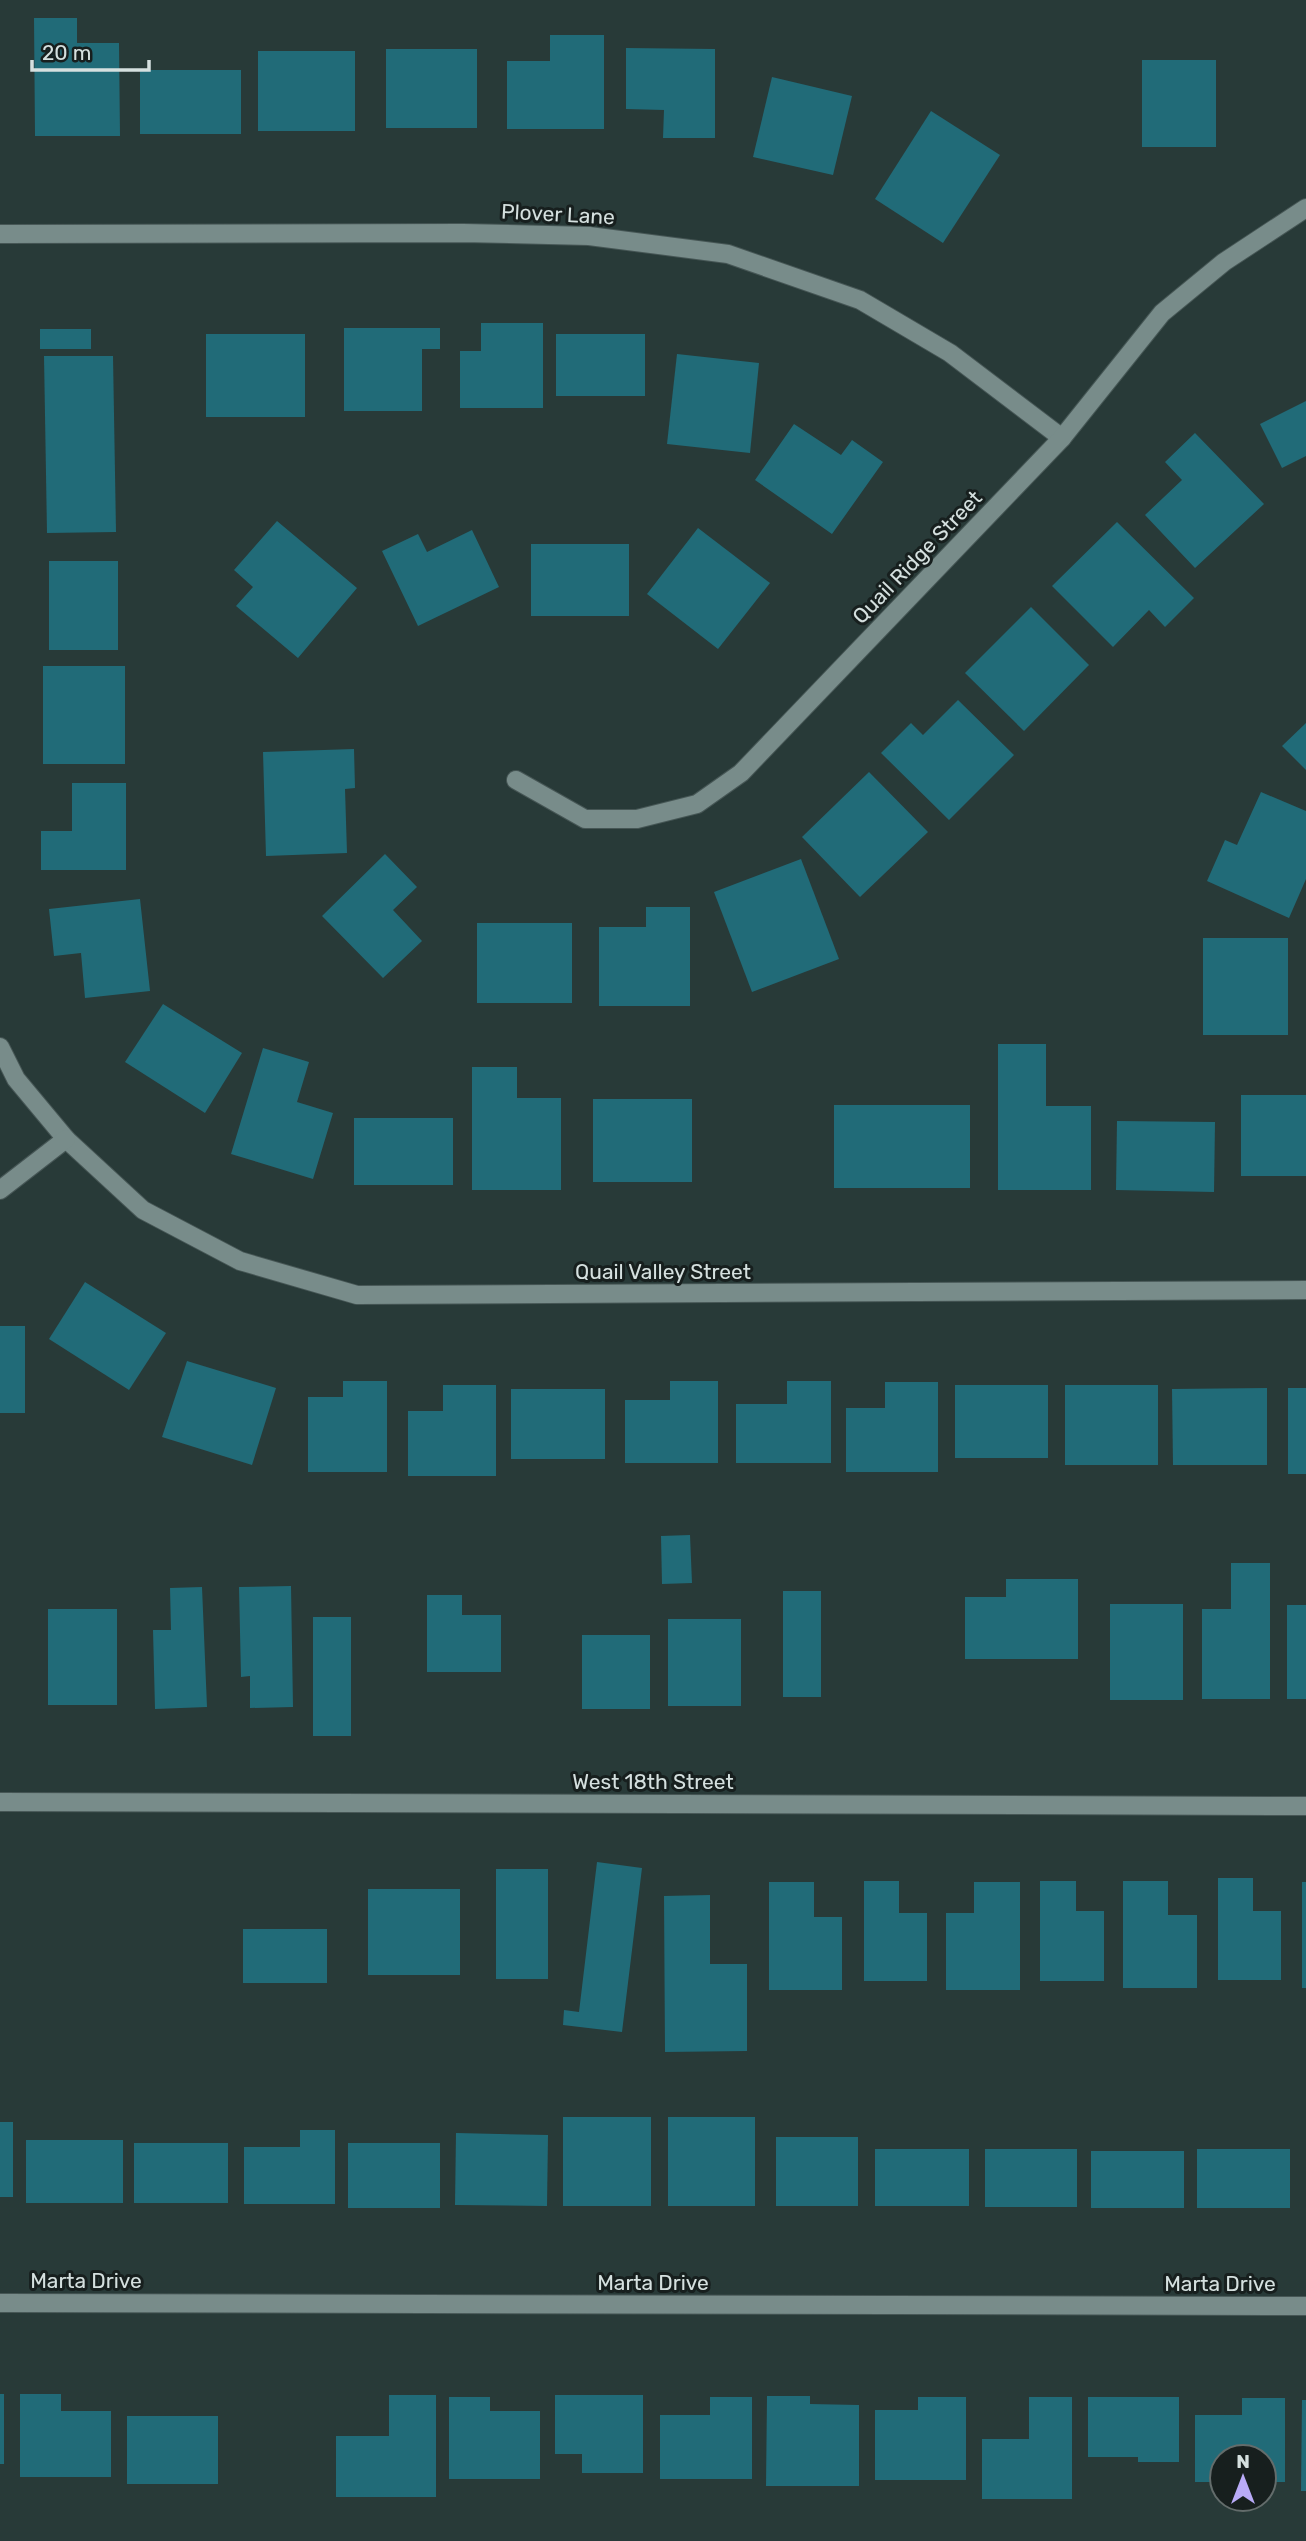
<svg xmlns="http://www.w3.org/2000/svg" width="1306" height="2541" font-family="Rubik,sans-serif">
	<rect width="100%" height="100%" fill="#283a38"/>
	<g fill="#216b78">
		<polygon points="34,18 77,18 77,43 119,43 120,136 35,136"/>
		<polygon points="550,35 604,35 604,129 507,129 507,61 550,61"/>
		<polygon points="626,48 715,49 715,138 663,138 664,110 626,109"/>
		<rect x="386" y="49" width="91" height="79"/>
		<rect x="258" y="51" width="97" height="80"/>
		<rect x="1142" y="60" width="74" height="87"/>
		<rect x="140" y="70" width="101" height="64"/>
		<polygon points="772,77 852,96 833,175 753,157"/>
		<polygon points="931,111 1000,155 943,243 875,199"/>
		<polygon points="481,323 543,323 543,408 460,408 460,351 481,351"/>
		<polygon points="344,328 440,328 440,349 422,349 422,411 344,411"/>
		<rect x="40" y="329" width="51" height="20"/>
		<rect x="206" y="334" width="99" height="83"/>
		<rect x="556" y="334" width="89" height="62"/>
		<polygon points="677,354 759,363 750,453 667,444"/>
		<polygon points="44,356 113,356 116,532 47,533"/>
		<polygon points="1306,401 1306,456 1282,468 1260,424"/>
		<polygon points="794,424 841,455 852,440 883,462 832,534 755,480"/>
		<polygon points="1195,433 1264,504 1195,568 1145,515 1182,480 1165,462"/>
		<polygon points="277,521 357,588 298,658 236,606 253,587 234,570"/>
		<polygon points="1117,522 1194,598 1165,627 1149,610 1113,647 1052,586"/>
		<polygon points="698,528 770,583 718,649 647,594"/>
		<polygon points="472,530 499,587 418,626 382,551 418,534 427,552"/>
		<rect x="531" y="544" width="98" height="72"/>
		<rect x="49" y="561" width="69" height="89"/>
		<polygon points="1031,607 1089,665 1024,731 965,673"/>
		<rect x="43" y="666" width="82" height="98"/>
		<polygon points="958,700 1014,755 949,820 881,753 911,723 923,735"/>
		<polygon points="1306,723 1306,770 1282,746"/>
		<polygon points="354,749 355,788 345,789 347,853 266,856 263,752"/>
		<polygon points="869,772 928,832 860,897 802,837"/>
		<polygon points="72,783 126,783 126,870 41,870 41,831 72,831"/>
		<polygon points="1261,792 1306,811 1306,879 1289,918 1207,881 1225,840 1237,845"/>
		<polygon points="385,854 417,887 393,910 422,941 383,978 322,916"/>
		<polygon points="801,859 839,959 752,992 714,892"/>
		<polygon points="140,899 150,991 85,998 81,953 54,956 49,909"/>
		<polygon points="646,907 690,907 690,1006 599,1006 599,927 646,927"/>
		<rect x="477" y="923" width="95" height="80"/>
		<rect x="1203" y="938" width="85" height="97"/>
		<polygon points="163,1004 242,1053 205,1113 125,1062"/>
		<polygon points="998,1044 1046,1044 1046,1106 1091,1106 1091,1190 998,1190"/>
		<polygon points="263,1048 309,1062 297,1102 333,1113 313,1179 231,1154"/>
		<polygon points="472,1067 517,1067 517,1098 561,1098 561,1190 472,1190"/>
		<rect x="1241" y="1095" width="65" height="81"/>
		<rect x="593" y="1099" width="99" height="83"/>
		<rect x="834" y="1105" width="136" height="83"/>
		<rect x="354" y="1118" width="99" height="67"/>
		<polygon points="1117,1121 1215,1122 1214,1192 1116,1190"/>
		<polygon points="85,1282 166,1333 129,1390 49,1339"/>
		<rect x="0" y="1326" width="25" height="87"/>
		<polygon points="187,1361 276,1388 252,1465 162,1437"/>
		<polygon points="343,1381 387,1381 387,1472 308,1472 308,1397 343,1397"/>
		<polygon points="670,1381 718,1381 718,1463 625,1463 625,1400 670,1400"/>
		<polygon points="787,1381 831,1381 831,1463 736,1463 736,1404 787,1404"/>
		<polygon points="885,1382 938,1382 938,1472 846,1472 846,1408 885,1408"/>
		<polygon points="443,1385 496,1385 496,1476 408,1476 408,1411 443,1411"/>
		<rect x="955" y="1385" width="93" height="73"/>
		<rect x="1065" y="1385" width="93" height="80"/>
		<polygon points="1267,1388 1267,1465 1173,1465 1172,1389"/>
		<rect x="1288" y="1388" width="18" height="86"/>
		<rect x="511" y="1389" width="94" height="70"/>
		<polygon points="690,1535 692,1583 662,1584 661,1536"/>
		<polygon points="1231,1563 1270,1563 1270,1699 1202,1699 1202,1609 1231,1609"/>
		<polygon points="1006,1579 1078,1579 1078,1659 965,1659 965,1597 1006,1597"/>
		<polygon points="291,1586 293,1707 250,1708 250,1676 241,1677 239,1587"/>
		<polygon points="202,1587 207,1707 155,1709 153,1630 171,1630 170,1588"/>
		<rect x="783" y="1591" width="38" height="106"/>
		<polygon points="427,1595 462,1595 462,1615 501,1615 501,1672 427,1672"/>
		<rect x="1110" y="1604" width="73" height="96"/>
		<rect x="1287" y="1605" width="19" height="94"/>
		<rect x="48" y="1609" width="69" height="96"/>
		<rect x="313" y="1617" width="38" height="119"/>
		<rect x="668" y="1619" width="73" height="87"/>
		<rect x="582" y="1635" width="68" height="74"/>
		<polygon points="597,1862 642,1868 622,2032 563,2025 564,2010 579,2012"/>
		<rect x="496" y="1869" width="52" height="110"/>
		<polygon points="1218,1878 1253,1878 1253,1911 1281,1911 1281,1980 1218,1980"/>
		<polygon points="864,1881 899,1881 899,1913 927,1913 927,1981 864,1981"/>
		<polygon points="1040,1881 1076,1881 1076,1911 1104,1911 1104,1981 1040,1981"/>
		<polygon points="1123,1881 1168,1881 1168,1915 1197,1915 1197,1988 1123,1988"/>
		<polygon points="769,1882 814,1882 814,1917 842,1917 842,1990 769,1990"/>
		<polygon points="974,1882 1020,1882 1020,1990 946,1990 946,1913 974,1913"/>
		<rect x="1302" y="1882" width="4" height="106"/>
		<rect x="368" y="1889" width="92" height="86"/>
		<polygon points="710,1895 710,1964 747,1964 747,2051 665,2052 664,1896"/>
		<rect x="243" y="1929" width="84" height="54"/>
		<rect x="563" y="2117" width="88" height="89"/>
		<rect x="668" y="2117" width="87" height="89"/>
		<rect x="0" y="2122" width="13" height="75"/>
		<polygon points="300,2130 335,2130 335,2204 244,2204 244,2147 300,2147"/>
		<polygon points="456,2133 548,2135 547,2206 455,2205"/>
		<rect x="776" y="2137" width="82" height="69"/>
		<rect x="26" y="2140" width="97" height="63"/>
		<rect x="134" y="2143" width="94" height="60"/>
		<rect x="348" y="2143" width="92" height="65"/>
		<rect x="875" y="2149" width="94" height="57"/>
		<rect x="985" y="2149" width="92" height="58"/>
		<rect x="1197" y="2149" width="93" height="59"/>
		<rect x="1091" y="2151" width="93" height="57"/>
		<rect x="0" y="2394" width="4" height="70"/>
		<polygon points="20,2394 61,2394 61,2411 111,2411 111,2477 20,2477"/>
		<polygon points="389,2395 436,2395 436,2497 336,2497 336,2436 389,2436"/>
		<polygon points="555,2395 643,2395 643,2473 582,2473 582,2454 555,2454"/>
		<polygon points="767,2396 810,2396 810,2404 859,2405 859,2486 766,2486"/>
		<polygon points="449,2397 490,2397 490,2411 540,2411 540,2479 449,2479"/>
		<polygon points="710,2397 752,2397 752,2479 660,2479 660,2415 710,2415"/>
		<polygon points="918,2397 966,2397 966,2480 875,2480 875,2410 918,2410"/>
		<polygon points="1029,2397 1072,2397 1072,2499 982,2499 982,2439 1029,2439"/>
		<polygon points="1088,2397 1179,2397 1179,2462 1138,2462 1138,2457 1088,2457"/>
		<polygon points="1242,2398 1285,2398 1285,2482 1264,2482 1264,2457 1222,2457 1222,2482 1195,2482 1195,2415 1242,2415"/>
		<polygon points="1302,2400 1306,2400 1306,2491 1301,2491"/>
		<rect x="127" y="2416" width="91" height="68"/>
	</g>
	<g fill="none" stroke-linecap="round" stroke-linejoin="round">
		<g stroke="#465655" stroke-width="20">
			<g id="minor">
				<polyline points="0,234 463,233 589,236 728,254 860,300 950,353 1062,438"/>
				<polyline points="516,780 585,819 637,819 697,804 741,773 1062,438 1162,313 1224,262 1306,208"/>
				<polyline points="0,1047 16,1079 66,1139 143,1210 240,1261 357,1295 1306,1290"/>
				<polyline points="0,1190 66,1139"/>
				<polyline points="0,1802 1306,1806"/>
				<polyline points="0,2303 1306,2306"/>
			</g>
		</g>
		<use href="#minor" stroke="#788c8a" stroke-width="18"/>
	</g>
	<g text-anchor="middle" dominant-baseline="central" stroke-width="6" stroke-linejoin="round" paint-order="stroke">
		<g font-size="21" fill="#d5e0df" stroke="#171f1e">
			<text transform="translate(558 214) rotate(3)">Plover Lane</text>
			<text transform="translate(917 557) rotate(-46)">Quail Ridge Street</text>
			<text x="663" y="1271">Quail Valley Street</text>
			<text x="653" y="1781">West 18th Street</text>
			<text x="86" y="2280">Marta Drive</text>
			<text x="653" y="2282">Marta Drive</text>
			<text x="1220" y="2283">Marta Drive</text>
		</g>
	</g>
	<g transform="translate(1243 2478)"><circle r="33" fill="#171f1e" stroke="#636c6b" stroke-width="2"/>
	<path d="M0-5L12 26L0 18L-12 26Z" fill="#b9abf7"/>
	<text y="-10" font-size="19" font-weight="bold" text-anchor="middle" fill="#d5e0df">N</text>
	</g>
	<path d="M32 60v10h117v-10" fill="none" stroke="#d5e0df" stroke-width="3.5"/>
	<text x="42" y="60" font-size="21" fill="#d5e0df" stroke="#171f1e" stroke-width="5" paint-order="stroke">20 m</text>
</svg>
